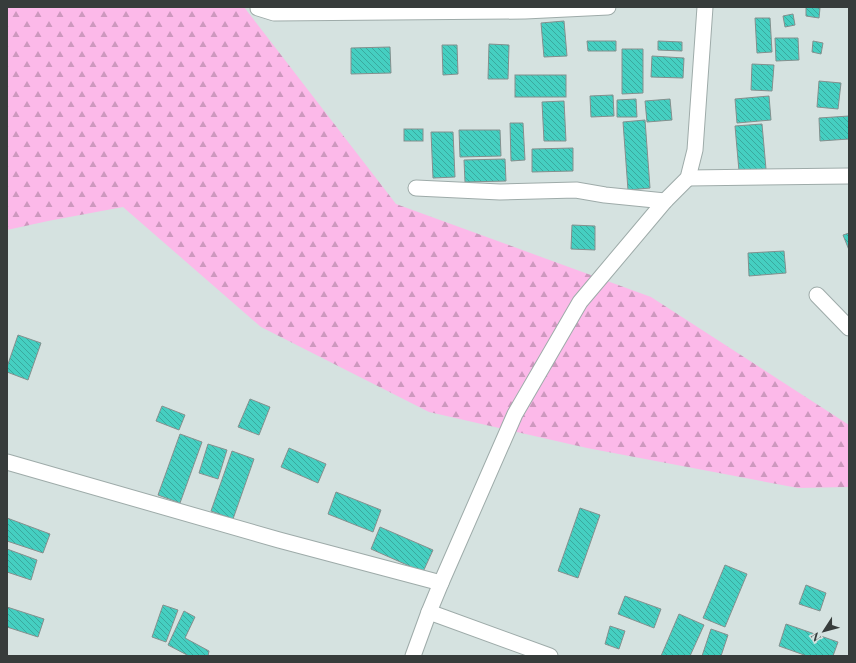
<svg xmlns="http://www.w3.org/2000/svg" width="856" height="663" font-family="'Playfair Display',serif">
	<defs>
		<pattern id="forest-firs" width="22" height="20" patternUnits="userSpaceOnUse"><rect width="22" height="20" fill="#fcb9e9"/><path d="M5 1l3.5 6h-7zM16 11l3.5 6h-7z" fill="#cd98be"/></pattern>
		<pattern id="building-back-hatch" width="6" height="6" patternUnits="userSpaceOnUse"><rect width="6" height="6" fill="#45cfc1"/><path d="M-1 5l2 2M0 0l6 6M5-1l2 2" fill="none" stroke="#3aa99e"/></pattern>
	</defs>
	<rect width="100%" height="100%" fill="#d5e2e0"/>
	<polygon fill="url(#forest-firs)" points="7,7 244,7 396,204 651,297 849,425 849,487 798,488 587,448 429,412 261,327 123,207 48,221 7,230"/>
	<g fill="url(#building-back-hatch)" stroke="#84908e">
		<polygon points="806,7 820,8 819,18 806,16"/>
		<polygon points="793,14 795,25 785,27 783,16"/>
		<polygon points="755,18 770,18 772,52 757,53"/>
		<polygon points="564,21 567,56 544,57 541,23"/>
		<polygon points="775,38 798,38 799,60 776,61"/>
		<polygon points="587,41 616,41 616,51 588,51"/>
		<polygon points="658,41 682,42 682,51 658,50"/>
		<polygon points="813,41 823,43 821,54 812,52"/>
		<polygon points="489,44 509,45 508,79 488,79"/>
		<polygon points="442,45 457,45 458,74 443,75"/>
		<polygon points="390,47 391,73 351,74 351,48"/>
		<polygon points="622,49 643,49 643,93 622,94"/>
		<polygon points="652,56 684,58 683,78 651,77"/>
		<polygon points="752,64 774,65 772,91 751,90"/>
		<rect x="515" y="75" width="51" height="22"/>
		<polygon points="819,81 841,83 838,109 817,107"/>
		<polygon points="613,95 614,116 591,117 590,96"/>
		<polygon points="769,96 771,120 737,123 735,99"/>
		<polygon points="636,99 637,117 617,117 617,100"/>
		<polygon points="670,99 672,120 647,122 645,101"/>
		<polygon points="564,101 566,141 544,141 542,102"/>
		<polygon points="849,116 849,139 820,141 819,118"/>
		<polygon points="645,120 650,188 628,190 623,122"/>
		<polygon points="510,123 523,123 525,160 511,161"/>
		<polygon points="762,124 766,169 739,171 735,126"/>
		<rect x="404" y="129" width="19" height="12"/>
		<polygon points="459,130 500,130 501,156 460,157"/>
		<polygon points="431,132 453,132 455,177 433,178"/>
		<polygon points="573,148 573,171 532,172 532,149"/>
		<polygon points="505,159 506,181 465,182 464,160"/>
		<polygon points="572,225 595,226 595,250 571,249"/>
		<polygon points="849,233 849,250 843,235"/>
		<polygon points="784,251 786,273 749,276 748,253"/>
		<polygon points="18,335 41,343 28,380 7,372 7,367"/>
		<polygon points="250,399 270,407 259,435 238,427"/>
		<polygon points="162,406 185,415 179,430 156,421"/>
		<polygon points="180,434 202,442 180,503 158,495"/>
		<polygon points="208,444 227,450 218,479 199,473"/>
		<polygon points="289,448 326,464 318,483 281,467"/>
		<polygon points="232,451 254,459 233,519 211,511"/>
		<polygon points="336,492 381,510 373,532 328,514"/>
		<polygon points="580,508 600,515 578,578 558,571"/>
		<polygon points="7,518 50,534 43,553 7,541"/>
		<polygon points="380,527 433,550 423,572 371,549"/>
		<polygon points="7,549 37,560 31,580 7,572"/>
		<polygon points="725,565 747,574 725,627 703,618"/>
		<polygon points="806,585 826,593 820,611 799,604"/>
		<polygon points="625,596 661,609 654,628 618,614"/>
		<polygon points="163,605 178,610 166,642 152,637"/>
		<polygon points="7,607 44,619 38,637 7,627"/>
		<polygon points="184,611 195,617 185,638 209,651 208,656 189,656 168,645"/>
		<polygon points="679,614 704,625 690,656 661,656"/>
		<polygon points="786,624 838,642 833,656 807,656 779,646"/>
		<polygon points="610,626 625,631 619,649 605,644"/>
		<polygon points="711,629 728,635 721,656 702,656"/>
	</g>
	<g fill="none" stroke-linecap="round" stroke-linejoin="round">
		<g stroke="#9eaba9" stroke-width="17">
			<g id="minor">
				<polyline points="258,7 258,8 274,13 525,11 608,7"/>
				<polyline points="688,178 849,176"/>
				<polyline points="416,188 500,192 576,190 605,195 665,201"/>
				<polyline points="817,295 849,328"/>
				<polyline points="7,462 279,540 441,583"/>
				<polyline points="429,612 550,656"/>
				<polyline points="413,656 429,612 441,583 515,414 580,302 665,201 688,178 695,150 705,7"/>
			</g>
		</g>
		<use href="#minor" stroke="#fff" stroke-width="15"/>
	</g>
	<rect width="856" height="663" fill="none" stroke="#373c3b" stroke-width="16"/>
	<g transform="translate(824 631) rotate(234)" stroke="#d5e2e0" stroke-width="3" paint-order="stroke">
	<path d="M0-3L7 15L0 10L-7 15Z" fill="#373c3b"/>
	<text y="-6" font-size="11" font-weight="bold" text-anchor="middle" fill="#373c3b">N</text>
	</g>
</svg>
